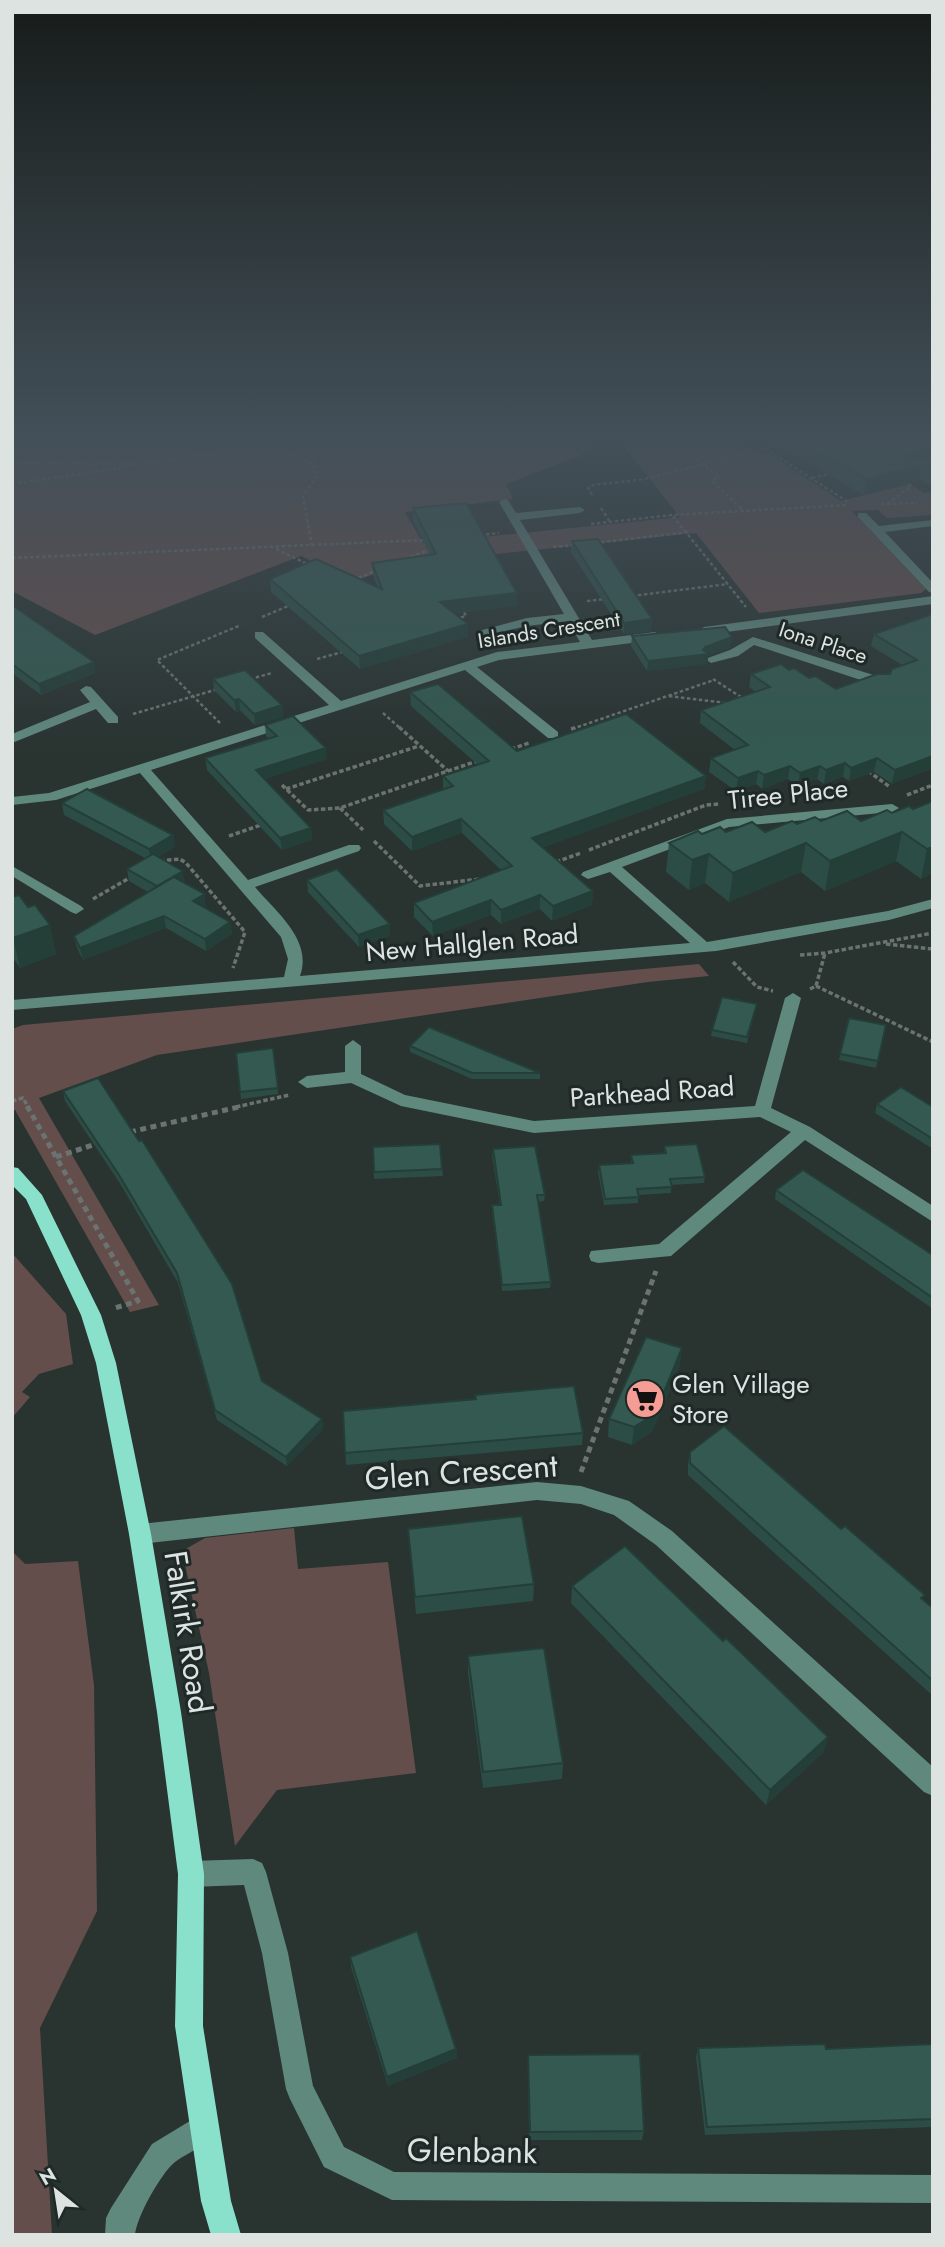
<svg xmlns="http://www.w3.org/2000/svg" width="945" height="2247" font-family="Jost,sans-serif">
	<rect width="100%" height="100%" fill="#293330"/>
	<g fill="#634e4c">
		<polygon points="12,438 613,438 590,441 592,451 506,484 513,499 405,512 423,543 680,517 617,438 729,438 754,453 768,453 841,501 910,484 924,493 933,492 933,515 887,518 878,510 852,511 926,589 921,593 759,613 696,533 448,559 429,554 355,581 301,556 95,635 12,591"/>
		<polygon points="699,964 709,976 648,982 157,1055 39,1098 159,1305 130,1312 15,1110 12,1110 12,1029 23,1025"/>
		<polygon points="12,1253 66,1314 73,1364 39,1374 22,1392 30,1397 12,1418"/>
		<polygon points="294,1528 298,1569 388,1562 416,1773 277,1790 235,1846 209,1673 182,1551 205,1538"/>
		<polygon points="12,1551 25,1564 78,1561 94,1685 97,1911 40,2028 52,2235 12,2235"/>
	</g>
	<g fill="none" stroke-linecap="round" stroke-linejoin="round">
		<g stroke="#6a7370" stroke-width="2.5" stroke-dasharray="3.5 2.5" stroke-linecap="butt">
			<polyline points="685,438 699,462 718,476 712,481 744,511"/>
			<polyline points="733,439 753,451"/>
			<polyline points="764,448 848,502"/>
			<polyline points="275,449 297,455 312,465"/>
			<polyline points="12,463 140,464 245,449 372,438"/>
			<polyline points="812,478 832,473"/>
			<polyline points="12,484 126,467"/>
			<polyline points="592,495 588,488 593,485 645,479 783,444"/>
			<polyline points="881,504 918,503"/>
			<polyline points="887,504 911,486 902,481"/>
			<polyline points="601,508 610,522"/>
			<polyline points="673,516 746,607"/>
			<polyline points="591,524 672,515 848,505"/>
			<polyline points="480,535 499,533"/>
			<polyline points="595,543 688,532"/>
			<polyline points="312,546 303,496 317,477 312,465 317,438"/>
			<polyline points="553,547 576,545"/>
			<polyline points="276,549 309,565"/>
			<polyline points="12,558 426,540"/>
			<polyline points="405,559 431,549"/>
			<polyline points="353,580 378,570"/>
			<polyline points="632,596 728,584"/>
			<polyline points="587,601 606,599"/>
			<polyline points="262,617 293,604"/>
			<polyline points="455,619 466,616 462,609"/>
			<polyline points="317,659 346,651"/>
			<polyline points="250,679 272,673"/>
			<polyline points="713,679 744,699"/>
			<polyline points="669,696 726,703"/>
			<polyline points="383,713 401,729"/>
			<polyline points="133,714 218,689"/>
			<polyline points="220,723 157,660 241,625"/>
			<polyline points="572,729 714,680"/>
		</g>
		<g stroke="#6a7370" stroke-width="3.5" stroke-dasharray="4.5 2.5" stroke-linecap="butt">
			<polyline points="399,727 448,771"/>
			<polyline points="571,729 577,727"/>
			<polyline points="511,749 529,743"/>
			<polyline points="868,771 890,787"/>
			<polyline points="282,785 308,810 340,808 480,760"/>
			<polyline points="286,789 419,746"/>
			<polyline points="907,795 933,785"/>
			<polyline points="340,808 363,830"/>
			<polyline points="229,836 264,824"/>
			<polyline points="374,841 420,886 480,879"/>
			<polyline points="589,850 706,805 719,804"/>
			<polyline points="160,861 180,859 186,863 245,932 233,968"/>
			<polyline points="556,862 581,853"/>
			<polyline points="93,899 131,877"/>
			<polyline points="886,944 933,949"/>
			<polyline points="800,955 825,953 933,933"/>
			<polyline points="733,962 757,987 773,991"/>
			<polyline points="816,986 933,1042"/>
			<polyline points="810,989 816,986 825,953"/>
			<polyline points="12,1101 23,1098 28,1107"/>
			<polyline points="236,1107 289,1095"/>
		</g>
		<g stroke="#6a7370" stroke-width="5" stroke-dasharray="6 4.5" stroke-linecap="butt">
			<polyline points="27,1106 138,1301 115,1308"/>
			<polyline points="130,1132 243,1106"/>
			<polyline points="56,1157 99,1143"/>
			<polyline points="581,1472 656,1271"/>
		</g>
		<g fill="#60897e" fill-rule="evenodd">
			<path d="M504,499L508,500L516,513L580,507L585,510L580,513L520,520L592,640L655,632L661,636L655,640L499,660L477,667L558,732V738H548L465,670L151,770L248,880L349,845H359L361,848L359,851L255,887C276,912 313,940 300,976L690,943L610,872L588,879L581,875L583,872L727,819L892,804L899,808L892,812L729,827L622,867L707,942L888,911L933,899V908L889,920L716,951L12,1010V1000L284,977L288,959L281,937L140,773L56,800L12,805V797L49,793L329,705L255,638V632H263L341,701L497,652L580,642L568,621L527,626L481,636L475,632L527,618L564,614L499,502Z"/>
			<polygon points="858,513 866,513 879,526 933,520 933,526 885,532 933,583 933,593 929,592 858,517"/>
			<polygon points="933,596 933,604 704,635 698,631 704,627"/>
			<polygon points="753,637 886,679 887,682 886,685 876,685 754,645 738,656 711,663 705,659 730,650"/>
			<polygon points="86,686 91,687 118,717 118,723 108,723 96,709 12,743 12,734 90,702 80,690"/>
			<polygon points="12,866 81,906 84,909 76,914 71,912 12,876"/>
			<polygon points="793,993 801,998 771,1108 810,1127 933,1206 933,1222 805,1140 671,1256 598,1263 591,1261 589,1256 591,1251 659,1244 791,1132 760,1117 534,1133 401,1106 351,1083 307,1088 298,1082 307,1076 345,1072 345,1046 353,1040 361,1046 361,1074 405,1095 534,1121 755,1106 785,998"/>
			<polygon points="537,1482 581,1486 629,1501 672,1531 933,1767 933,1796 924,1792 656,1545 614,1515 581,1504 537,1500 140,1544 132,1541 129,1534 132,1527 140,1524"/>
			<polygon points="253,1859 262,1863 266,1872 288,1953 313,2086 344,2147 394,2172 933,2175 933,2203 392,2200 324,2167 290,2099 286,2089 262,1953 244,1885 191,1887 182,1883 178,1874 182,1865 191,1861"/>
			<path d="M203,2113L213,2117L217,2127C210,2145 190,2151 175,2162C161,2173 136,2218 135,2235H105L106,2218L111,2208L152,2144Z"/>
		</g>
		<polygon fill="#89e1cc" fill-rule="evenodd" points="12,1167 18,1168 42,1195 101,1315 116,1363 151,1534 181,1712 204,1874 203,2026 231,2201 241,2235 211,2235 201,2201 175,2026 178,1874 157,1712 129,1534 96,1363 81,1315 26,1199 12,1185"/>
	</g>
	<g fill="#2c4d45">
		<polygon points="766,438 933,438 933,487 920,480 864,495"/>
		<polygon points="413,508 517,606 454,613 468,637 360,669 271,592 270,579 377,586 373,575 372,563 430,555 413,521"/>
		<polygon points="572,541 652,619 651,631 624,634 571,552"/>
		<polygon points="12,605 94,662 95,673 41,695 12,673"/>
		<polygon points="933,614 892,784 874,772 849,781 843,777 824,784 817,779 798,786 788,779 762,789 756,784 736,791 709,772 711,758 735,750 700,723 701,710 756,692 749,687 751,674 789,670 836,689 890,674 902,665 871,646 874,634"/>
		<polygon points="632,636 731,647 708,655 708,664 647,671 631,646"/>
		<polygon points="213,679 282,705 283,717 255,725 240,710 236,712 214,690"/>
		<polygon points="410,692 517,751 706,776 704,789 543,847 593,891 592,905 552,921 540,909 501,924 491,915 433,936 414,917 414,903 501,870 462,833 412,851 384,824 383,810 443,789 443,776 478,765 411,706"/>
		<polygon points="265,725 327,759 265,779 311,828 312,840 282,850 207,770 205,758 269,739 266,736"/>
		<polygon points="933,801 933,873 921,879 896,861 825,891 801,872 729,902 705,883 689,890 666,872 669,843 702,834 726,832 765,832 797,824 821,821 861,821 913,809"/>
		<polygon points="62,803 173,835 175,847 158,857 206,907 205,908 230,922 232,934 206,951 166,928 83,960 77,948 74,936 148,892 129,881 127,869 145,858 64,815"/>
		<polygon points="307,880 390,936 359,947 308,892"/>
		<polygon points="12,897 28,907 50,925 56,954 20,968 12,957"/>
		<polygon points="757,1004 747,1043 711,1036 712,1030"/>
		<polygon points="849,1018 886,1025 876,1068 839,1060"/>
		<polygon points="410,1046 540,1073 540,1079 472,1079 410,1052"/>
		<polygon points="273,1048 278,1094 241,1099 236,1053"/>
		<polygon points="63,1091 262,1381 322,1419 323,1429 287,1466 217,1420 178,1283 121,1185 65,1101"/>
		<polygon points="877,1104 933,1107 933,1149 875,1113"/>
		<polygon points="440,1144 443,1176 374,1179 373,1147"/>
		<polygon points="664,1146 705,1177 704,1183 671,1185 671,1193 638,1195 638,1203 604,1205 598,1172 599,1165 631,1163 631,1155 664,1154"/>
		<polygon points="493,1149 545,1195 544,1201 538,1202 551,1282 550,1288 502,1291 492,1212 492,1205 500,1205 492,1156"/>
		<polygon points="776,1190 933,1255 933,1309 775,1199"/>
		<polygon points="680,1366 652,1432 632,1445 608,1437 609,1419"/>
		<polygon points="343,1411 583,1433 582,1445 346,1465"/>
		<polygon points="690,1452 923,1600 933,1608 933,1696 688,1475 688,1464"/>
		<polygon points="408,1529 534,1584 533,1601 416,1614"/>
		<polygon points="572,1586 723,1641 828,1737 823,1753 766,1805 571,1603"/>
		<polygon points="468,1656 563,1763 562,1779 483,1788 468,1673"/>
		<polygon points="350,1957 456,2049 457,2058 388,2086 351,1967"/>
		<polygon points="933,2044 933,2127 705,2135 696,2057 698,2048 826,2049"/>
		<polygon points="528,2055 644,2131 642,2140 529,2140"/>
	</g>
	<g fill="#243e38">
		<polygon points="933,446 933,460 922,464 920,480 864,495 867,479 904,458 906,454"/>
		<polygon points="517,593 517,606 440,615 440,602"/>
		<polygon points="652,619 651,631 624,634 624,623"/>
		<polygon points="468,624 468,637 360,669 359,656"/>
		<polygon points="732,637 731,647 708,655 708,664 647,671 648,661 703,650 705,647"/>
		<polygon points="94,662 95,673 41,695 39,684"/>
		<polygon points="239,699 240,710 236,712 234,700"/>
		<polygon points="282,705 283,717 255,725 254,714"/>
		<polygon points="326,748 327,759 257,782 256,770"/>
		<polygon points="933,756 933,769 892,784 895,770"/>
		<polygon points="877,758 874,772 849,781 851,768"/>
		<polygon points="845,763 843,777 824,784 826,770"/>
		<polygon points="790,766 788,779 762,789 764,775"/>
		<polygon points="820,766 817,779 798,786 800,773"/>
		<polygon points="758,771 756,784 736,791 738,778"/>
		<polygon points="706,776 704,789 532,852 532,838"/>
		<polygon points="461,819 462,833 412,851 412,837"/>
		<polygon points="311,828 312,840 282,850 280,838"/>
		<polygon points="902,832 896,861 825,891 830,861"/>
		<polygon points="173,835 175,847 151,861 149,849"/>
		<polygon points="806,843 801,872 729,902 733,873"/>
		<polygon points="933,847 933,873 921,879 927,849"/>
		<polygon points="709,854 705,883 689,890 692,860"/>
		<polygon points="183,871 185,883 157,886"/>
		<polygon points="593,891 592,905 552,921 553,906"/>
		<polygon points="205,894 206,907 195,914 193,901"/>
		<polygon points="540,895 540,909 501,924 501,910"/>
		<polygon points="491,900 491,915 433,936 432,922"/>
		<polygon points="164,916 166,928 83,960 80,948"/>
		<polygon points="230,922 232,934 206,951 205,939"/>
		<polygon points="390,924 390,936 359,947 358,935"/>
		<polygon points="50,925 56,954 20,968 13,938"/>
		<polygon points="682,1348 680,1366 652,1432 632,1445 634,1427"/>
		<polygon points="322,1419 323,1429 287,1466 286,1457"/>
		<polygon points="828,1737 823,1753 766,1805 770,1790"/>
		<polygon points="456,2049 457,2058 388,2086 387,2077"/>
	</g>
	<g fill="#335950" stroke="#243e38" stroke-width="2">
		<polygon points="794,438 933,438 933,446 906,454 904,458 910,462 933,456 933,470 922,464 867,479"/>
		<polygon points="466,503 517,593 440,602 468,624 359,656 270,579 316,559 382,589 372,563 436,554 413,508"/>
		<polygon points="598,539 652,619 624,623 572,541"/>
		<polygon points="12,605 94,662 39,684 12,664"/>
		<polygon points="933,614 933,756 895,770 877,758 851,768 845,763 826,770 820,766 800,773 790,766 764,775 758,771 738,778 711,758 748,745 701,710 770,687 751,674 781,664 789,670 794,668 809,678 815,676 836,689 877,674 890,674 892,669 917,660 874,634"/>
		<polygon points="725,627 732,637 705,647 703,650 709,654 648,661 632,636"/>
		<polygon points="245,670 282,705 254,714 239,699 234,700 213,679"/>
		<polygon points="438,684 517,751 626,714 706,776 532,838 593,891 553,906 540,895 501,910 491,900 432,922 414,903 512,866 461,819 412,837 383,810 453,786 443,776 489,761 410,692"/>
		<polygon points="293,716 326,748 256,770 311,828 280,838 205,758 277,736 265,725"/>
		<polygon points="87,789 173,835 149,849 62,803"/>
		<polygon points="933,801 933,847 927,849 902,832 830,861 806,843 733,873 709,854 692,860 669,843 698,831 702,834 720,827 726,832 752,822 765,832 792,821 797,824 815,817 821,821 847,811 861,821 887,810 892,813 909,806 913,809"/>
		<polygon points="153,854 183,871 157,886 127,869"/>
		<polygon points="337,869 390,924 358,935 307,880"/>
		<polygon points="174,877 205,894 193,901 230,922 205,939 164,916 80,948 74,936"/>
		<polygon points="19,895 28,907 35,905 50,925 13,938 12,897"/>
		<polygon points="722,997 757,1004 747,1037 712,1030"/>
		<polygon points="849,1018 886,1025 878,1061 840,1054"/>
		<polygon points="429,1027 540,1073 472,1073 410,1046"/>
		<polygon points="273,1048 278,1088 240,1092 236,1053"/>
		<polygon points="98,1078 139,1141 142,1140 232,1284 262,1381 322,1419 286,1457 215,1410 177,1273 119,1175 63,1091"/>
		<polygon points="901,1087 933,1107 933,1139 877,1104"/>
		<polygon points="440,1144 442,1169 374,1172 373,1147"/>
		<polygon points="697,1144 705,1177 670,1179 672,1187 637,1189 639,1197 605,1199 599,1165 633,1163 631,1155 666,1153 664,1146"/>
		<polygon points="535,1146 545,1195 537,1195 551,1282 502,1285 492,1205 501,1205 493,1149"/>
		<polygon points="803,1170 933,1255 933,1298 776,1190"/>
		<polygon points="646,1337 682,1348 655,1414 634,1427 609,1419"/>
		<polygon points="574,1386 583,1433 345,1453 343,1411 476,1399 475,1395"/>
		<polygon points="724,1426 841,1529 845,1526 925,1595 921,1598 933,1608 933,1681 690,1463 690,1452"/>
		<polygon points="522,1516 534,1584 415,1597 408,1529"/>
		<polygon points="625,1546 723,1641 726,1638 828,1737 770,1790 572,1586"/>
		<polygon points="544,1648 563,1763 483,1772 468,1656"/>
		<polygon points="417,1931 456,2049 387,2077 350,1957"/>
		<polygon points="825,2044 826,2049 933,2044 933,2119 707,2127 698,2048"/>
		<polygon points="640,2054 644,2131 530,2132 528,2055"/>
	</g>
	<linearGradient id="sky" x2="0" y2="1"><stop stop-color="#171c1a"/><stop offset="0.58" stop-color="#435059"/><stop offset="1" stop-color="#435059" stop-opacity="0"/></linearGradient>
	<rect width="945" height="753" fill="url(#sky)"/>
	<defs>
		<g id="supermarket-disc" transform="scale(2.0125)"><circle r="9.5" fill="#f59c95" stroke="#1f2927"/><path d="M-6-5.5h2.5l.6 2H6L4.5 2H-2.5L-4.4-4H-6ZM-1.5 3.2a1.3 1.3 0 1 0 .1 0ZM3 3.2a1.3 1.3 0 1 0 .1 0Z" fill="#111"/></g>
	</defs>
	<g fill-rule="evenodd">
		<use href="#supermarket-disc" x="645" y="1399"/>
	</g>
	<g text-anchor="middle" dominant-baseline="central" stroke-width="6" stroke-linejoin="round" paint-order="stroke">
		<g font-size="21" fill="#dde3e1" stroke="#1f2927">
			<text transform="translate(549 630) rotate(-9)">Islands Crescent</text>
			<text transform="translate(823 643) rotate(18)">Iona Place</text>
		</g>
		<g font-size="26" fill="#dde3e1" stroke="#1f2927">
			<text transform="translate(788 794) rotate(-6)">Tiree Place</text>
			<text transform="translate(472 943) rotate(-5)">New Hallglen Road</text>
			<text transform="translate(652 1092) rotate(-4)">Parkhead Road</text>
		</g>
		<g font-size="26" fill="#dde3e1" stroke="#1f2927" text-anchor="start">
			<text x="672" y="1384">Glen Village<tspan x="672" dy="30">Store</tspan></text>
		</g>
		<g font-size="32" fill="#dde3e1" stroke="#1f2927">
			<text transform="translate(461 1472) rotate(-4)">Glen Crescent</text>
			<text transform="translate(188 1632) rotate(81)">Falkirk Road</text>
			<text transform="translate(472 2151) rotate(1)">Glenbank</text>
		</g>
	</g>
	<rect width="945" height="2247" fill="none" stroke="#dde3e1" stroke-width="28"/>
	<g transform="translate(56 2191) rotate(330)" stroke="#1f2927" stroke-width="5" paint-order="stroke">
	<path d="M0-5L12 26L0 18L-12 26Z" fill="#dde3e1"/>
	<text y="-10" font-size="19" font-weight="bold" text-anchor="middle" fill="#dde3e1">N</text>
	</g>
</svg>
